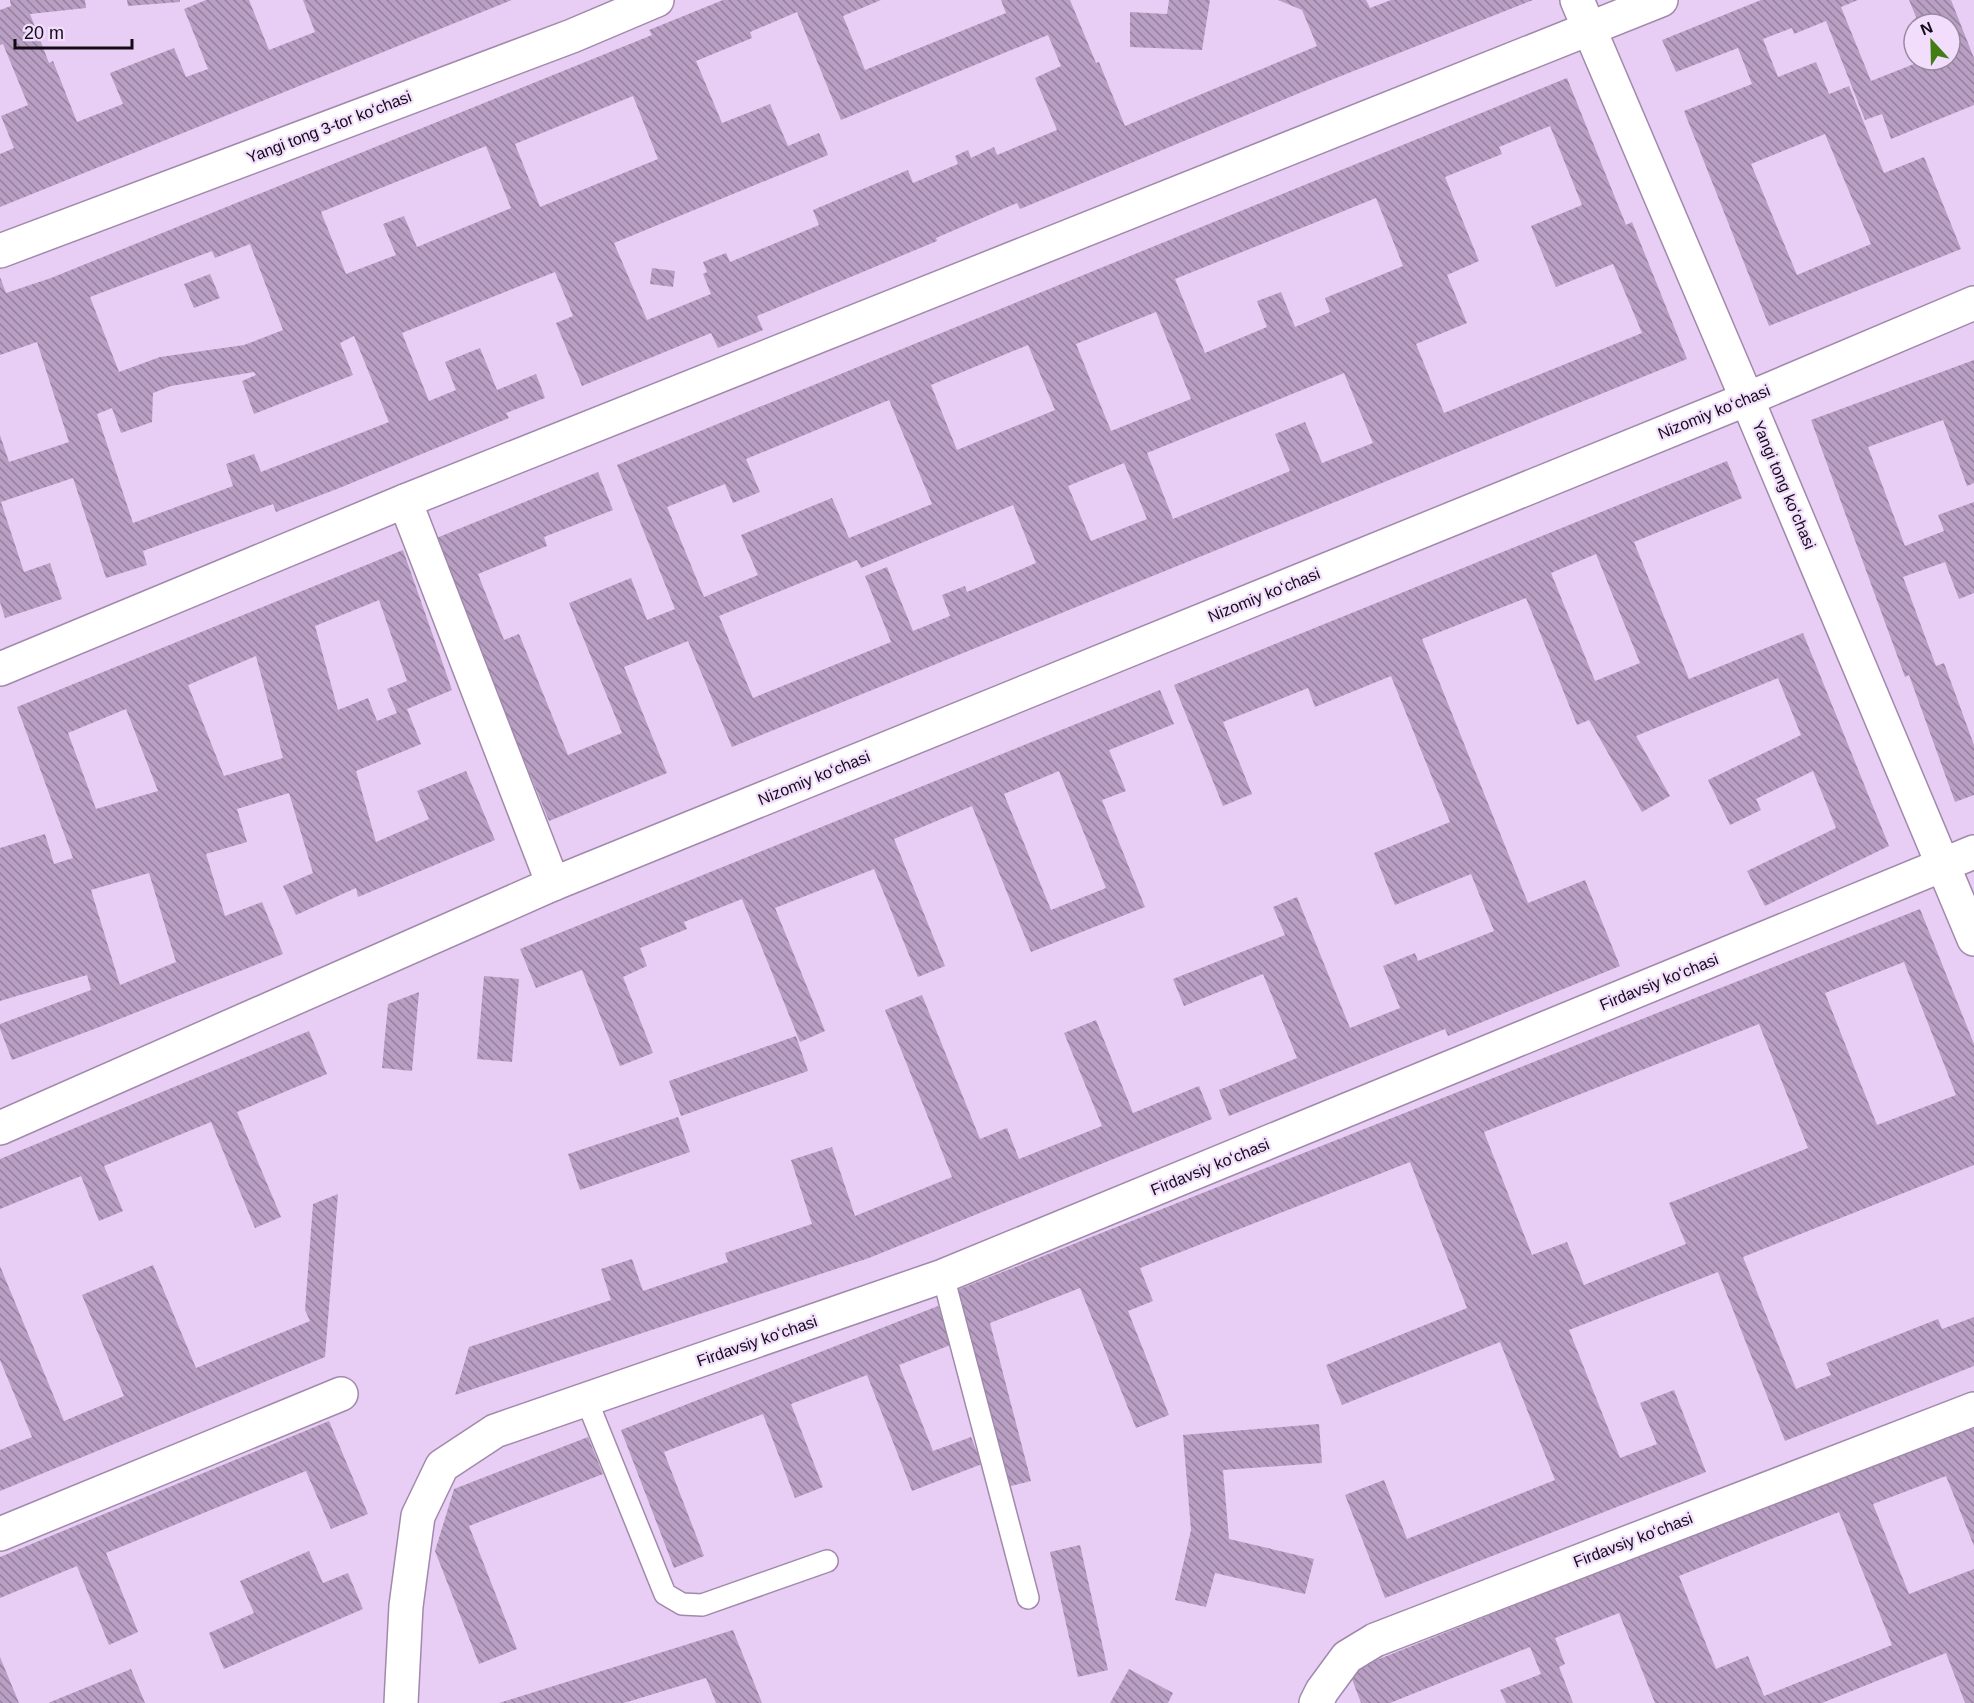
<svg xmlns="http://www.w3.org/2000/svg" width="1974" height="1703" font-family="Arial,sans-serif">
	<defs>
		<pattern id="building-back-hatch" width="6" height="6" patternUnits="userSpaceOnUse" patternTransform="scale(1.5)"><rect width="6" height="6" fill="#b89fc3"/><path d="M-1 5l2 2M0 0l6 6M5-1l2 2" fill="none" stroke="#94809d"/></pattern>
	</defs>
	<rect width="100%" height="100%" fill="#e8cef4"/>
	<g fill="url(#building-back-hatch)" fill-rule="evenodd">
		<polygon points="10,0 85,0 86,8 30,14 49,63 53,61 77,122 123,104 110,73 174,48 186,77 208,69 184,9 206,0 249,0 269,50 315,32 303,0 512,0 0,207 0,154 14,148 1,116 28,105 3,44 0,45 0,10 11,6"/>
		<polygon points="127,0 180,0 180,2 128,6"/>
		<path d="M723,0H881L843,16L865,70L1006,13L1001,0H1070L1096,63L1099,62L1125,126L1317,46L1302,10L1278,0H1366L1370,8L1391,0H1533L1331,80L1020,209L1017,203L936,238L937,241L757,316L763,330L718,348L711,333L582,386L556,323L573,316L555,272L402,333L429,401L456,390L445,362L480,348L497,390L536,374L545,398L506,413L509,418L337,489L276,512L273,504L143,551L147,565L106,578L73,478L1,502L24,572L50,563L62,599L5,618L0,602V435L9,462L69,442L37,342L0,355V277L6,293L51,278L652,35L649,30ZM797,12L841,120L1048,35L1061,66L1035,78L1057,130L997,155L994,147L971,158L968,150L955,156L958,164L913,183L908,170L813,210L819,225L730,262L726,253L703,262L707,272L703,274L711,294L647,320L614,243L828,155L819,133L788,146L770,104L722,123L696,61L752,38L750,32ZM633,96L658,159L540,207L515,144ZM486,146L511,208L417,247L404,216L383,224L396,255L346,274L321,212ZM250,244L283,330L244,345L160,357L119,372L90,297L212,251L215,258ZM354,336L389,422L261,472L254,454L226,464L233,486L133,523L97,414L112,408L121,433L152,422L153,393L171,386L254,372L256,375L242,381L254,414L353,375L340,343Z"/>
		<polygon points="1169,0 1210,0 1202,50 1130,47 1130,12 1167,14"/>
		<path d="M1761,0H1858L1841,7L1871,81L1924,60H1950V24H1919L1909,0H1951L1974,58V105L1891,139L1882,114L1865,120L1826,21L1794,34L1792,28L1763,39L1778,77L1816,62L1829,94L1849,86L1884,173L1924,157L1961,249L1769,326L1684,111L1752,84L1738,48L1676,72L1662,40ZM1825,134L1871,244L1797,275L1751,164Z"/>
		<path d="M1567,78L1626,225L1632,222L1687,359L732,747L688,641L624,667L667,773L549,821L434,539L598,472L613,510L544,537L547,546L478,574L504,640L519,634L568,755L622,733L569,603L631,578L647,620L675,609L617,465ZM1550,126L1582,205L1531,226L1556,287L1613,264L1642,333L1444,413L1416,344L1467,323L1447,275L1479,261L1445,177L1502,154L1499,147ZM1376,198L1403,266L1325,298L1330,312L1295,327L1281,292L1257,301L1267,327L1205,353L1175,279ZM1156,312L1191,399L1111,431L1076,344ZM1028,345L1055,410L957,450L931,385ZM1344,373L1373,443L1322,463L1305,422L1275,434L1290,471L1173,519L1147,453ZM889,400L932,504L849,538L832,498L741,535L758,575L704,597L667,507L725,484L733,503L760,492L746,459ZM1124,463L1147,519L1091,541L1068,486ZM1013,505L1036,563L967,592L965,586L942,595L950,616L913,631L887,567L865,576L891,642L753,698L719,616L857,560L861,568Z"/>
		<polygon points="652,268 675,271 673,287 650,284"/>
		<polygon points="210,274 220,298 194,308 184,284"/>
		<polygon points="1974,360 1974,483 1967,486 1943,420 1868,447 1905,546 1944,531 1938,515 1974,502 1974,593 1959,599 1945,562 1903,577 1936,666 1944,663 1974,745 1974,795 1955,802 1909,675 1905,677 1811,420"/>
		<path d="M1727,461L1742,498L1634,542L1689,679L1803,633L1889,846L1765,906L1747,871L1836,828L1813,771L1756,799L1761,810L1730,825L1708,780L1801,735L1778,678L1636,736L1670,796L1642,812L1589,720L1577,725L1526,598L1422,639L1528,903L1585,880L1620,966L1448,1036L1445,1029L1229,1116L1219,1090L1297,1058L1263,974L1184,1006L1173,979L1285,935L1273,907L1297,897L1350,1028L1400,1008L1383,966L1415,953L1418,961L1494,931L1471,874L1395,905L1374,853L1450,822L1391,676L1315,707L1308,688L1223,722L1252,794L1223,806L1174,685ZM1596,554L1640,663L1595,681L1551,573Z"/>
		<path d="M403,550L452,690L407,709L421,744L356,771L376,842L429,819L417,791L466,771L495,840L358,897L356,888L296,915L283,886L313,873L289,793L237,809L247,842L206,854L225,916L262,902L283,954L102,1026L12,1060L0,1029V1024L91,990L87,975L0,1001V848L45,834L54,864L73,858L17,707ZM379,600L407,681L387,689L397,713L377,721L368,698L338,710L315,626ZM256,656L283,758L224,776L188,685ZM126,709L158,791L96,809L68,733ZM149,873L176,962L120,985L91,890Z"/>
		<path d="M1160,690L1174,724L1109,750L1126,791L1102,800L1145,907L1031,952L972,806L894,839L945,966L918,977L874,869L775,908L825,1031L800,1042L742,899L684,922L687,929L640,948L647,966L623,977L653,1053L620,1066L582,970L536,988L520,949ZM1059,771L1106,888L1051,910L1004,794Z"/>
		<path d="M1920,909L1974,1044V1165L1743,1257L1796,1389L1831,1375L1826,1363L1938,1319L1942,1329L1974,1317V1366L1785,1441L1718,1272L1569,1330L1620,1458L1657,1444L1640,1403L1674,1390L1706,1472L1385,1598L1345,1495L1384,1480L1407,1539L1555,1480L1500,1342L1342,1405L1326,1365L1467,1308L1410,1162L1140,1268L1153,1301L1128,1311L1169,1415L1136,1428L1080,1288L990,1323L1031,1481L1003,1488L952,1292ZM1904,962L1956,1095L1877,1125L1825,993ZM1759,1024L1808,1148L1669,1203L1686,1244L1584,1285L1567,1242L1532,1255L1484,1132Z"/>
		<polygon points="484,976 519,979 512,1062 477,1059"/>
		<polygon points="419,992 412,1071 382,1068 388,1004"/>
		<polygon points="922,995 980,1139 1007,1128 1019,1159 1102,1126 1064,1033 1096,1020 1133,1113 1199,1086 1212,1119 869,1258 455,1395 469,1347 611,1300 601,1269 632,1259 643,1291 728,1262 725,1253 812,1224 791,1160 832,1147 855,1216 952,1177 885,1010"/>
		<polygon points="309,1031 327,1074 237,1112 281,1217 255,1228 211,1122 104,1166 123,1211 99,1221 81,1176 0,1209 0,1159"/>
		<polygon points="796,1036 808,1071 681,1116 669,1081"/>
		<polygon points="678,1117 690,1152 580,1190 568,1154"/>
		<polygon points="338,1194 325,1357 0,1491 0,1450 32,1437 0,1360 0,1266 64,1421 124,1396 82,1295 153,1265 196,1368 310,1321 305,1310 313,1204"/>
		<polygon points="938,1306 953,1344 899,1365 933,1451 971,1437 982,1464 912,1491 867,1375 791,1404 823,1487 795,1498 763,1414 664,1452 704,1556 674,1568 621,1430"/>
		<polygon points="329,1421 368,1514 331,1529 306,1471 106,1553 138,1632 109,1645 77,1566 0,1598 0,1557"/>
		<path d="M1974,1422V1546L1946,1476L1873,1504L1909,1594L1974,1569V1703H1965L1946,1653L1822,1703H1655L1619,1613L1555,1638L1565,1664L1559,1667L1573,1703H1506L1500,1690L1541,1674L1530,1647L1390,1703H1361L1349,1671ZM1839,1512L1892,1645L1764,1696L1748,1656L1716,1669L1679,1576Z"/>
		<polygon points="1319,1424 1322,1463 1223,1470 1229,1539 1314,1559 1305,1594 1215,1573 1206,1607 1175,1600 1191,1530 1183,1435"/>
		<polygon points="588,1437 603,1474 469,1526 517,1649 479,1664 435,1551 454,1489"/>
		<polygon points="1080,1545 1108,1670 1078,1677 1050,1552"/>
		<polygon points="309,1551 323,1583 348,1573 363,1609 224,1669 209,1633 254,1613 240,1581"/>
		<polygon points="733,1630 762,1703 716,1703 706,1678 624,1703 499,1703"/>
		<polygon points="0,1657 19,1703 0,1703"/>
		<polygon points="131,1669 145,1703 48,1703 102,1681"/>
		<polygon points="1129,1669 1173,1693 1168,1703 1110,1703"/>
	</g>
	<g fill="none" stroke-linecap="round" stroke-linejoin="round">
		<g stroke="#a189ac" stroke-width="24">
			<g id="lane">
				<polyline points="943,1276 1028,1598"/>
				<polyline points="587,1401 665,1594 682,1604 702,1605 827,1561"/>
			</g>
		</g>
		<g stroke="#a189ac" stroke-width="36">
			<g id="street">
				<polyline points="1577,0 1747,399 1974,939"/>
				<polyline points="0,251 572,36 657,0"/>
				<polyline points="405,501 553,884"/>
				<polyline points="0,669 405,501 1661,0"/>
				<polyline points="0,1128 553,884 1747,399 1974,303"/>
				<polyline points="0,1534 341,1394"/>
				<polyline points="401,1703 406,1606 418,1516 442,1466 495,1431 943,1276 1974,852"/>
				<polyline points="1316,1703 1322,1691 1347,1657 1375,1640 1974,1409"/>
			</g>
		</g>
		<use href="#lane" stroke="#fff" stroke-width="21"/>
		<use href="#street" stroke="#fff" stroke-width="33"/>
	</g>
	<g text-anchor="middle" dominant-baseline="central" stroke-width="4.5" stroke-linejoin="round" paint-order="stroke">
		<g font-size="16" fill="#130b17" stroke="#f2defc">
			<text transform="translate(329 127) rotate(-21)">Yangi tong 3-tor koʻchasi</text>
			<text transform="translate(1714 412) rotate(-22)">Nizomiy koʻchasi</text>
			<text transform="translate(1784 485) rotate(67)">Yangi tong koʻchasi</text>
			<text transform="translate(1264 595) rotate(-22)">Nizomiy koʻchasi</text>
			<text transform="translate(814 778) rotate(-22)">Nizomiy koʻchasi</text>
			<text transform="translate(1659 982) rotate(-22)">Firdavsiy koʻchasi</text>
			<text transform="translate(1210 1167) rotate(-22)">Firdavsiy koʻchasi</text>
			<text transform="translate(757 1341) rotate(-19)">Firdavsiy koʻchasi</text>
			<text transform="translate(1633 1540) rotate(-21)">Firdavsiy koʻchasi</text>
		</g>
	</g>
	<g transform="translate(1932 42) rotate(338)"><circle r="28" fill="#f2defc" stroke="#998aa0" stroke-width="1.5"/>
	<path d="M0-4.5L10 22L0 15L-10 22Z" fill="#417c15"/>
	<text y="-9" font-size="16" font-weight="bold" text-anchor="middle" fill="#130b17">N</text>
	</g>
	<path d="M15 39v9h117v-9" fill="none" stroke="#130b17" stroke-width="3"/>
	<text x="24" y="39" font-size="18" fill="#130b17" stroke="#f2defc" stroke-width="4.5" paint-order="stroke">20 m</text>
</svg>
